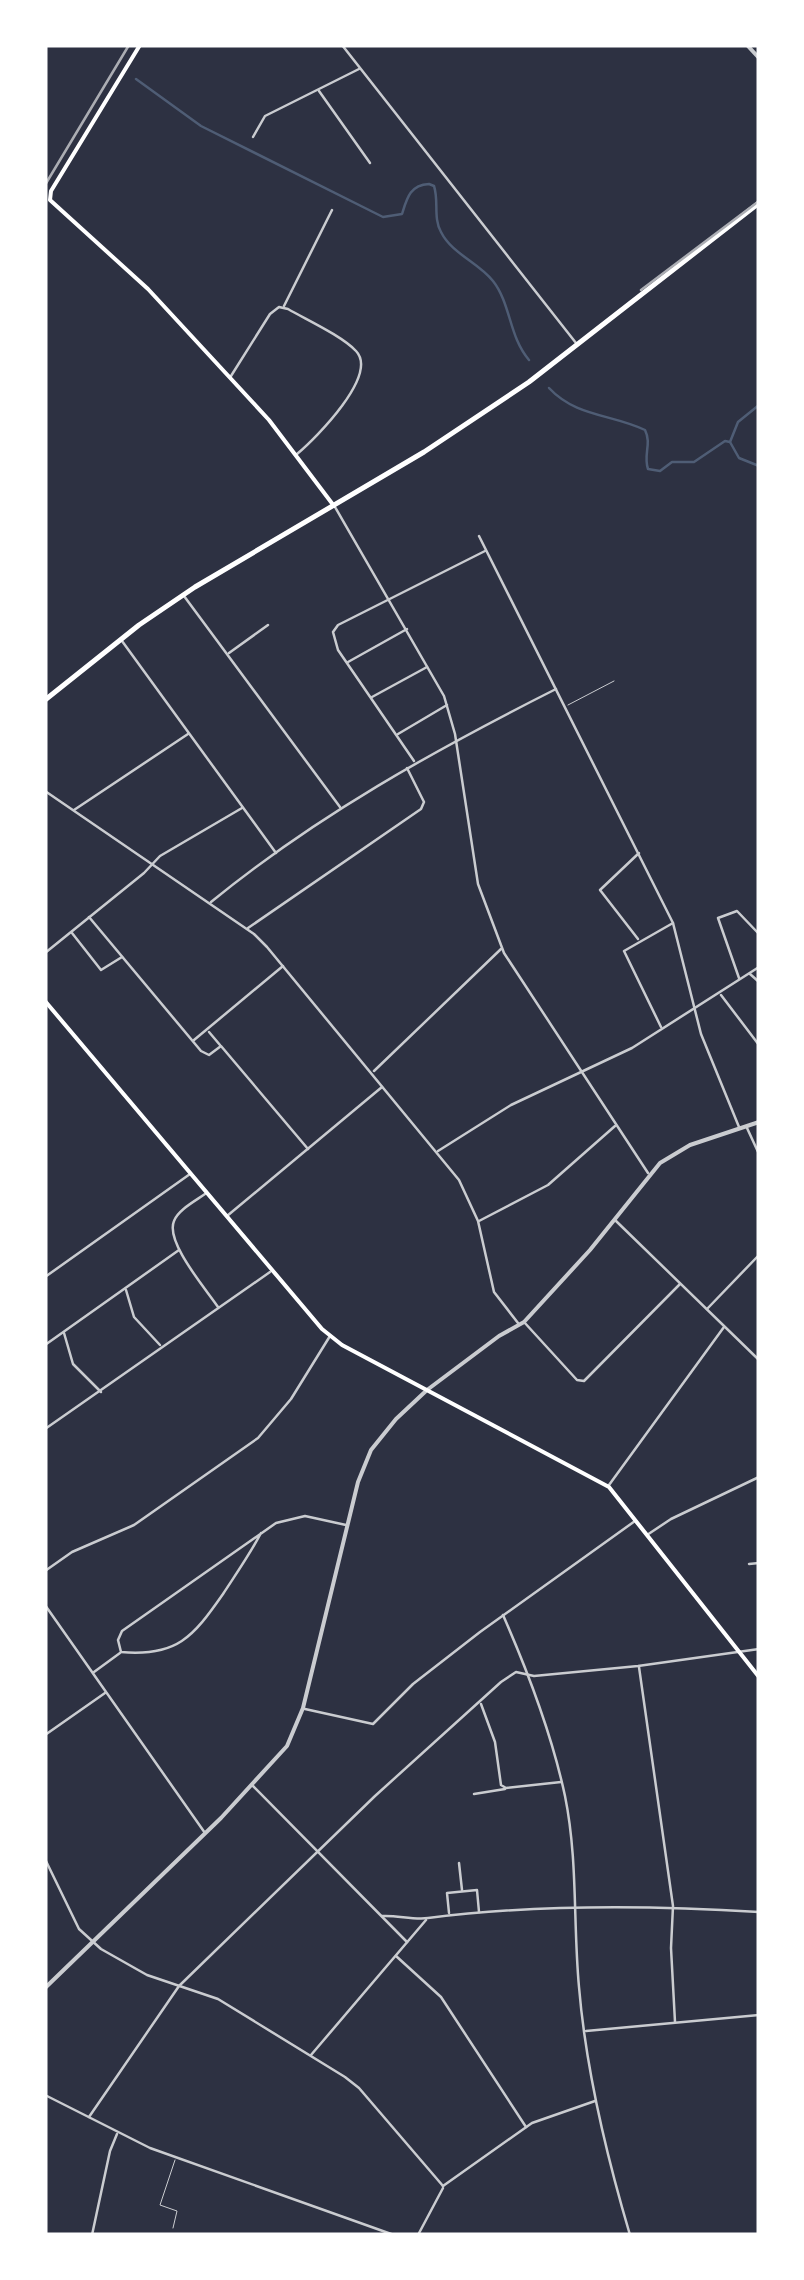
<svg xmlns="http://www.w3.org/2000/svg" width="804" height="2280" font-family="'Open Sans',sans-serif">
	<rect width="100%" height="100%" fill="#2d3142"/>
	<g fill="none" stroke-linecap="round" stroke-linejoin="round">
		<g stroke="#4f5d75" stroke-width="2.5">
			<path d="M136,79L201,126L383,217L402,214C407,198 410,185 429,184L434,186C439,201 433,218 441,232C452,254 478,262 493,281C511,304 509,337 529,360"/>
			<path d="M549,388C576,417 612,414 645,430C652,444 643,455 648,469L660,471L672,462H694L725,441L730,442L739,458L759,466"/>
			<polyline points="730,442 738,422 759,405"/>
		</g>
		<g stroke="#caccd0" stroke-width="1">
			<polyline points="568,705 614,681"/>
			<polyline points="173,2228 177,2211 160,2205 175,2160"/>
		</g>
		<g stroke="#caccd0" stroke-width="2.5">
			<polyline points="342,45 576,343"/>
			<polyline points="319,91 370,163"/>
			<polyline points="253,137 265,116 359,69"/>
			<polyline points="284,306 332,210"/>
			<path d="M231,376L270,314L279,307L288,309C307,320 342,336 356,351C379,375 316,438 297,454"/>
			<polyline points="335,507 444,696 455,734 478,884 504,953 648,1173"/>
			<polyline points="479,536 673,923 701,1034 739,1127"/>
			<polyline points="184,596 340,807"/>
			<polyline points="122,641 276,853"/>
			<polyline points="229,653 268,625"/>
			<polyline points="348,662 407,629"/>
			<polyline points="372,697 427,667"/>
			<polyline points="398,734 447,705"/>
			<polyline points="414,761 338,650 333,632 338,625 485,551"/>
			<polyline points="45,791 254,934 267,947 459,1180 478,1221 494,1292 518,1323"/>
			<polyline points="74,810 188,734"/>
			<path d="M211,902C316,816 435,750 556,689"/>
			<polyline points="89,917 201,1051 209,1055 221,1046 308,1149"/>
			<polyline points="248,928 421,809 424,802 407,768"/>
			<polyline points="72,933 101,970 122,957"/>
			<polyline points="638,939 600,890 639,853"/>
			<polyline points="45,953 144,873 160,856 242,808"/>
			<polyline points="750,974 759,982"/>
			<polyline points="739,978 718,918 737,911 759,934"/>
			<polyline points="721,995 759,1045"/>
			<polyline points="661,1027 624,951 673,923"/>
			<polyline points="209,1032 220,1045"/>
			<polyline points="194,1040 283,966"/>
			<polyline points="374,1071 501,949"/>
			<polyline points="747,1128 759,1154"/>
			<polyline points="438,1151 511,1105 632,1048 759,967"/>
			<path d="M205,1194C195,1201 178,1210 174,1221C165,1242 206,1289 218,1307"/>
			<polyline points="227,1216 382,1087"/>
			<polyline points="615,1220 759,1360"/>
			<polyline points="479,1221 548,1185 615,1126"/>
			<polyline points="45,1277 190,1174"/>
			<polyline points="126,1290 134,1317 160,1345"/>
			<polyline points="707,1309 759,1255"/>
			<polyline points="524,1322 577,1380 584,1381 680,1284"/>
			<polyline points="64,1333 73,1364 101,1392"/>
			<polyline points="45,1345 179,1250"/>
			<polyline points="45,1429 270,1272"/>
			<polyline points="609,1485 724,1327"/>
			<path d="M261,1533C250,1554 236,1574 223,1594C193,1637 177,1657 121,1652L118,1640L122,1631L276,1523L305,1516L346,1525"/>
			<polyline points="647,1535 671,1519 759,1477"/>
			<polyline points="749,1564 759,1563"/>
			<polyline points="45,1571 72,1552 134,1525 258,1438 291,1399 330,1336"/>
			<polyline points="45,1605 205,1833"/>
			<path d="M503,1615C528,1672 552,1735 565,1796C578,1860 573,1923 579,1987C586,2071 606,2154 630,2235"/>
			<polyline points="639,1667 673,1906 671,1948 675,2022"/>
			<polyline points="94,1672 120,1653"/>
			<polyline points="481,1704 495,1742 501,1785 506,1788 561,1782"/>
			<polyline points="305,1709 373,1724 413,1684 480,1632 635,1521"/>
			<polyline points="45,1735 105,1693"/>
			<polyline points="253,1786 407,1942"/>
			<polyline points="474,1794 505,1789"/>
			<polyline points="45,1859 79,1929 101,1949 147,1975 218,1999 345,2077 359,2088 443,2186"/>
			<polyline points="459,1863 462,1890"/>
			<polyline points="449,1913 447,1893 477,1890 479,1912"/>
			<path d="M382,1916C397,1915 413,1920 428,1918C538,1904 648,1905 759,1912"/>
			<polyline points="396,1956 441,1997 526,2127"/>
			<polyline points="586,2031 759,2015"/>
			<polyline points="311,2055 426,1920"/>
			<polyline points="45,2095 150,2148 394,2235"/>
			<polyline points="89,2117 179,1986 375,1796 501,1682 516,1672 534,1676 638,1666 759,1649"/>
			<polyline points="443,2186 532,2123 595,2101"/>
			<polyline points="92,2235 110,2151 117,2134"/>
			<polyline points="418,2235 443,2188"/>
		</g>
		<g stroke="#caccd0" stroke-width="4">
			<polyline points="747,45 759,58"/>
			<polyline points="45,1988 221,1818 287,1746 303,1708 358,1482 371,1450 396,1419 427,1390 499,1336 524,1322 590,1250 660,1163 690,1145 759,1122"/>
		</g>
		<g stroke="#fff" stroke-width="4">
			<polyline points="140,45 51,191 50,200 148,289 269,420 334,506"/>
			<polyline points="45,1001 322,1329 342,1345 609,1487 759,1677"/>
		</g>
		<polyline stroke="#fff" stroke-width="5" points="45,700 139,625 195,587 424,452 529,382 759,203"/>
		<polyline stroke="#abadb3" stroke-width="2.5" points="641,290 759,201"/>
		<polyline stroke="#abadb3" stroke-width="2.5" points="45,185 129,45"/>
	</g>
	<rect width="804" height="2280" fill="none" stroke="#ffffff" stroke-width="95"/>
</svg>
